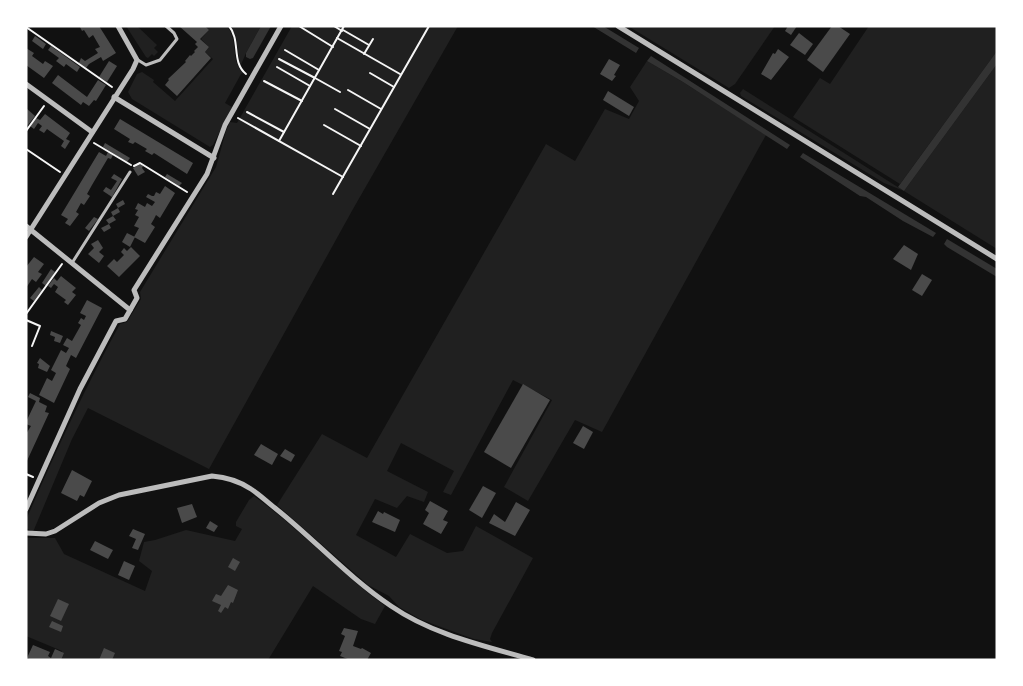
<svg xmlns="http://www.w3.org/2000/svg" width="1023" height="686" font-family="Quicksand,sans-serif">
<style>
.green{fill:#202020}
.water{fill:#333}
.building{fill:#4a4a4a}
.lines{fill:none;stroke-linecap:round;stroke-linejoin:round}
.path{stroke:#f5f5f5;stroke-width:2}
.service{stroke:#bcbcbc;stroke-width:3}
.minor{stroke:#bcbcbc;stroke-width:5}
</style>
<rect width="100%" height="100%" fill="#111"/>
<g class="green">
<path d="M126 26H137L157 45 154 48 158 52 154 56 152 54 148 58 146 57Z"/>
<path d="M205 26H227C239 42 230 60 243 73L241 74 225 103 232 107 213 145 210 147 132 99 128 92 137 74 142 72 154 80 153 82 175 101 213 59 205 52 209 47 201 39 209 30Z"/>
<path d="M231 26H261L246 53 240 67 236 37Z"/>
<path d="M292 26H458L353 209 209 469 88 408 72 439 33 532 26 528V520C55 453 85 388 120 324L127 322 141 299 140 292 216 167 226 131 230 122 237 123Z"/>
<path d="M628 26H775L735 84 729 88Z"/>
<path d="M869 26H997V51L900 184 793 117 820 78 830 84Z"/>
<path d="M647 61 683 82 766 135 602 432 575 420 528 501 504 487 552 400 513 380 451 495 443 492 454 471 401 443 387 471 428 492 424 502 407 496 397 508 375 499 356 535 396 557 410 534 447 553 463 551 476 526 533 558 492 633 490 639 492 642 474 639 438 626 420 619 399 607 389 596 368 585 277 505 322 434 367 458 546 144 575 161 605 109 629 119 639 101 630 87Z"/>
<path d="M997 64V249L904 191 884 183 741 96 740 93 743 89 904 191Z"/>
<path d="M254 496C301 530 339 572 385 606L375 624 361 619 313 586 268 660H58L62 651 26 636V538H55L64 554 145 591 152 571 139 561 144 542 155 540 186 530 235 541 242 529 236 526V522L249 500Z"/>
</g>
<g class="water">
<path d="M261 26H271L253 58 250 59 246 57V53Z"/>
<path d="M592 26H603L639 48 636 53Z"/>
<path d="M997 51V64L904 191 898 187Z"/>
<path d="M651 56 790 145 787 149 683 82 647 61Z"/>
<path d="M803 153 936 233 933 237 903 221 866 197 860 196 800 157Z"/>
<path d="M947 239 997 269V277L947 247 944 244Z"/>
</g>
<g class="building">
<path d="M81 26H99L116 53 103 61 101 57 89 64 86 68 79 63 81 58 85 61 98 53 95 49 100 47 93 35 89 38 84 30 82 31 80 27Z"/>
<path d="M179 26H205L209 30 200 39 209 47 205 52 211 58 177 96 165 85 169 80 168 79 186 62 185 61 190 55 191 56 195 52 194 51 198 47 195 44 197 42Z"/>
<path d="M788 26H797L791 35 785 31Z"/>
<path d="M832 26H838L850 34 823 72 807 60Z"/>
<path d="M799 33 813 44 805 55 790 45Z"/>
<path d="M35 36 46 44 43 49 32 41Z"/>
<path d="M51 46 80 67 77 72 66 64 64 67 56 61 59 58 48 50Z"/>
<path d="M26 48 34 53 32 56 43 64 45 61 53 66 44 78 26 65Z"/>
<path d="M778 49 789 57 771 80 761 74 773 53 775 54Z"/>
<path d="M609 59 620 65 614 75 616 76 612 81 600 74Z"/>
<path d="M109 61 117 66 107 82 99 77Z"/>
<path d="M58 75 87 97 98 80 106 85 96 101 94 100 89 106 83 102 81 105 52 83Z"/>
<path d="M608 91 634 107 629 116 603 100Z"/>
<path d="M26 108 35 116 28 125 26 124Z"/>
<path d="M45 114 70 133 66 139 70 141 65 149 61 146 64 141 47 129 44 133 39 130 42 126 38 123 34 129 30 126 36 118 40 120Z"/>
<path d="M120 119 193 163 187 174 154 153 152 155 145 151 147 149 135 142 133 144 128 142 130 139 114 129Z"/>
<path d="M105 143 130 158 127 162 103 147Z"/>
<path d="M99 152 106 156 108 152 113 155 111 159 108 158 92 185 87 194 90 196 84 205 81 203 76 212 79 214 70 226 65 223 68 219 61 215Z"/>
<path d="M140 164 143 166 142 168 145 172 138 176 133 168Z"/>
<path d="M114 174 122 179 112 197 103 191 106 187 111 190 117 181 111 178Z"/>
<path d="M167 174 182 183 179 186 165 177Z"/>
<path d="M165 186 175 193 160 218 156 215 154 219 151 224 155 227 145 243 134 237 139 228 134 226 139 217 135 215 138 210 135 209 138 203 145 207 147 203 152 206 155 202 146 197 148 194 152 196H154L156 192 160 194Z"/>
<path d="M123 200 125 204 118 208 120 212 113 216 116 220 109 224 111 228 104 232 101 228 109 224 106 220 113 216 111 212 118 208 116 204Z"/>
<path d="M94 217 98 219 89 231 85 228Z"/>
<path d="M127 233 135 237 130 247 122 242Z"/>
<path d="M98 240 103 248 99 252 104 256 99 263 88 254 94 248 91 244Z"/>
<path d="M904 245 918 254 911 270 893 259Z"/>
<path d="M131 247 140 256 119 277 107 266 114 259 117 262 124 255 121 252 124 248 127 251Z"/>
<path d="M34 257 44 264 38 272 42 274 36 282 32 279 26 288V267Z"/>
<path d="M51 269 55 272 46 286 42 283Z"/>
<path d="M922 274 932 280 922 296 912 290Z"/>
<path d="M61 276 76 288 72 292 76 295 68 305 64 302 66 300 55 292 58 287 54 284 51 288 48 286 54 278 57 281Z"/>
<path d="M39 287 42 290 34 301 30 298Z"/>
<path d="M87 300 102 308 76 358 71 355 66 366 70 369 54 403 39 395 47 378 52 381 56 373 51 370 61 350 66 353 69 348 63 345 67 338 72 341 81 325 78 323 81 318 84 320 86 316 80 313Z"/>
<path d="M51 331 63 336 60 343 54 341 55 337 50 335Z"/>
<path d="M40 358 50 366 47 372 38 368 39 364 37 363Z"/>
<path d="M523 384 550 400 511 468 484 452Z"/>
<path d="M30 393 40 398 39 402 47 406 45 412 49 413 26 463V434L31 426 26 424V422L36 401 28 397Z"/>
<path d="M583 426 593 432 584 449 573 443Z"/>
<path d="M261 444 278 454 272 465 254 455Z"/>
<path d="M285 449 295 455 291 462 280 456Z"/>
<path d="M72 470 92 481 84 497 80 495 77 501 61 493Z"/>
<path d="M483 486 496 493 482 518 469 510Z"/>
<path d="M430 501 448 511 443 520 448 522 441 534 423 524 429 513 425 510Z"/>
<path d="M516 502 530 510 515 536 489 523 494 514 505 522Z"/>
<path d="M192 504 197 517 182 523 177 508Z"/>
<path d="M378 511 383 514 384 512 400 520 395 532 372 522Z"/>
<path d="M210 521 218 526 214 532 206 528Z"/>
<path d="M133 529 145 534 138 550 132 548 136 539 129 536Z"/>
<path d="M95 541 113 550 108 559 90 550Z"/>
<path d="M233 558 240 562 235 571 228 567Z"/>
<path d="M124 561 135 566 129 580 118 575Z"/>
<path d="M228 585 238 590 233 603 231 602 228 609 225 607 221 613 218 611 221 605 212 601 216 594 221 596Z"/>
<path d="M58 599 69 604 61 621 50 616Z"/>
<path d="M52 621 63 626 61 632 49 627Z"/>
<path d="M344 628 358 631 353 646 361 649 362 648 371 653 367 660H350L340 656 342 652 339 651 345 636 341 634Z"/>
<path d="M33 645 50 652 48 656 51 658 55 649 64 653 61 660H31L27 658Z"/>
<path d="M104 648 115 653 112 660H99Z"/>
</g>
<g class="lines">
<g class="path">
<path d="M229 26C241 40 231 62 246 74"/>
<path d="M299 26 333 47"/>
<path d="M334 26 342 31"/>
<path d="M26 27 112 87"/>
<path d="M343 30 369 45"/>
<path d="M337 38 400 74"/>
<path d="M285 50 319 70"/>
<path d="M364 54 373 39"/>
<path d="M279 59 315 78"/>
<path d="M277 67 310 86"/>
<path d="M370 73 394 87"/>
<path d="M315 78 340 92"/>
<path d="M264 81 302 101"/>
<path d="M348 90 381 109"/>
<path d="M335 109 370 129"/>
<path d="M247 112 284 132"/>
<path d="M238 118 343 177"/>
<path d="M324 125 361 146"/>
<path d="M26 131 44 106"/>
<path d="M279 141 344 26"/>
<path d="M94 143 131 165"/>
<path d="M26 149 60 172"/>
<path d="M134 166 140 163 187 192"/>
<path d="M333 194 429 26"/>
<path d="M26 314 62 264"/>
<path d="M26 320 40 326 32 346"/>
<path d="M26 474 33 477"/>
</g>
<g class="service">
<path d="M138 60 146 65 160 60 177 39 174 33 166 26"/>
<path d="M72 263 130 172"/>
</g>
<g class="minor">
<path d="M618 26 997 259"/>
<path d="M26 84 92 132"/>
<path d="M114 97 214 158"/>
<path d="M26 226 130 310"/>
<path d="M26 237 133 69 137 60 118 26"/>
<path d="M26 509 80 389 116 321 125 319 137 298 134 290 207 174 225 125 281 26"/>
<path d="M26 533 46 534 55 531 99 503 119 495 212 476C225 477 239 481 251 489 259 494 267 502 275 508 314 539 349 578 391 606 433 635 485 646 533 660"/>
</g>
</g>
<rect width="1023" height="686" fill="none" stroke="#ffffff" stroke-width="55"/>
</svg>
